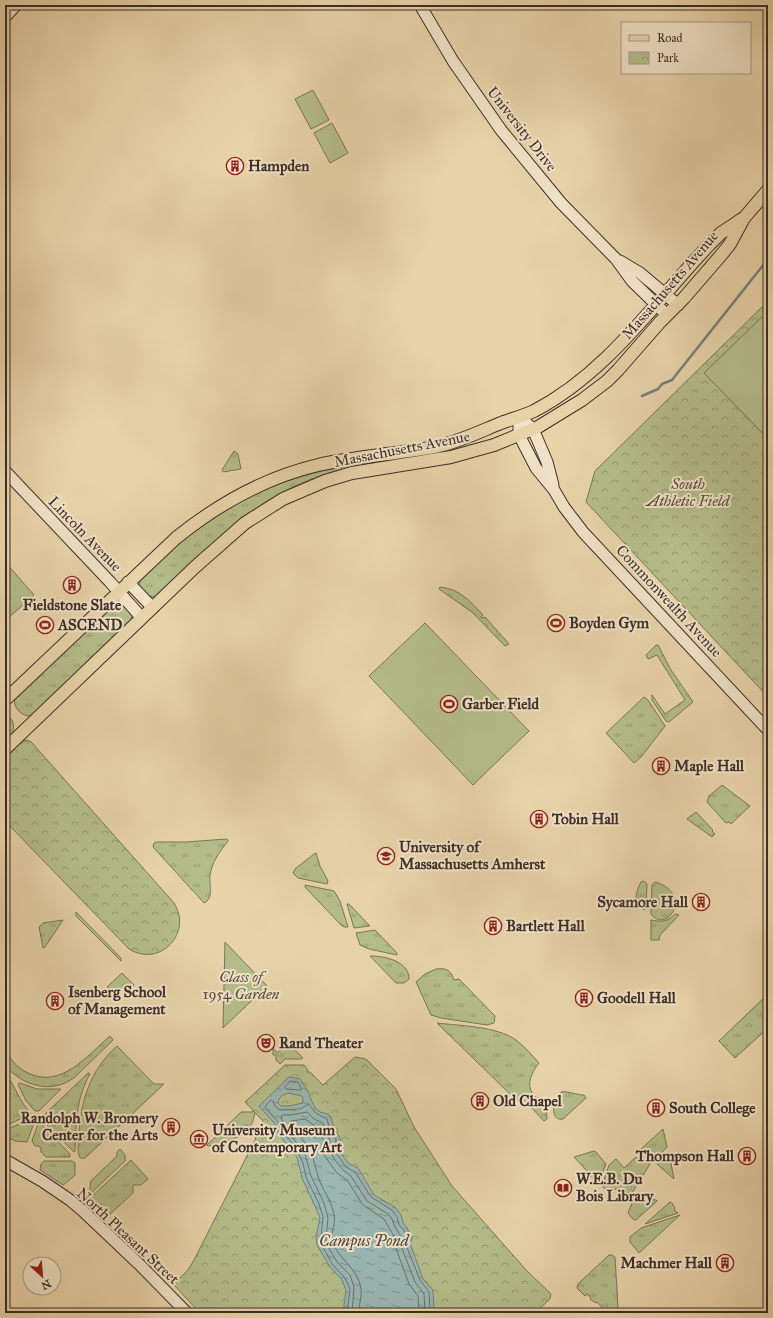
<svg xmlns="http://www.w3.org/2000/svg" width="773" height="1318" font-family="'IM FELL Great Primer',serif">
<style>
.grass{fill:url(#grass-tufts);stroke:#797659}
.park{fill:url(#park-crowns);stroke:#797659}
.garden{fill:#b4bd8a;stroke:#797659}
.water{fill:url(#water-ripples);stroke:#75807a;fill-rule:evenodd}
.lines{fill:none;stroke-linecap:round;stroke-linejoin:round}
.shore{stroke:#6c726c;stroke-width:1}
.stream{stroke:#75807a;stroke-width:2.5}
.secondary-casing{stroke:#3e2e28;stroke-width:13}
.primary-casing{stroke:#3e2e28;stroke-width:14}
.secondary{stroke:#f0e2c7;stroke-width:11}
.primary{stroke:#e8d3a9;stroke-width:12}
.labels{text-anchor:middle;stroke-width:4;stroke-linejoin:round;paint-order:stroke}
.street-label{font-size:15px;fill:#3e2e28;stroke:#f0e2c7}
.poi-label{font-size:15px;font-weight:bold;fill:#3e2e28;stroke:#f0e2c7;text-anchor:start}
.park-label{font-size:15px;font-style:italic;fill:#564b3c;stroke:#f0e2c7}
.water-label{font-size:16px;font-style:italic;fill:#504943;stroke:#f0e2c7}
</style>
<defs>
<pattern id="grass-tufts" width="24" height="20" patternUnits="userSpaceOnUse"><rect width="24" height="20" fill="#b4bd8a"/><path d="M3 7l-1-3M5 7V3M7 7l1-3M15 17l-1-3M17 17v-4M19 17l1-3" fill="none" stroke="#949a71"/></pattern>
<pattern id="park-crowns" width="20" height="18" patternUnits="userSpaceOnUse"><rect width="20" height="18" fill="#b4bd8a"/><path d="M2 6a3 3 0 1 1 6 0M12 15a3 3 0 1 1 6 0" fill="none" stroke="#949a71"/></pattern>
<pattern id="water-ripples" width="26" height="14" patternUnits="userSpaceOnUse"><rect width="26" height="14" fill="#99b6b1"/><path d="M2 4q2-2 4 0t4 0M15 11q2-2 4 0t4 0" fill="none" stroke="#7e9490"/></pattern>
</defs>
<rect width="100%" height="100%" fill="#e8d3a9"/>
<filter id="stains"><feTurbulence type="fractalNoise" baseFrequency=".005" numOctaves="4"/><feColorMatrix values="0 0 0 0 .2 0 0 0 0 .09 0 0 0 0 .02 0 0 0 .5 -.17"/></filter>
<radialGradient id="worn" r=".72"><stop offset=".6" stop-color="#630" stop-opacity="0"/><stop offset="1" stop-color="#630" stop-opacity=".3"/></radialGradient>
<g class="grass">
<path d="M234 451 238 454 241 469 223 472 222 470Z"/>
<path d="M340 467 342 469 340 470C283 485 245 513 203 553 193 563 182 573 172 583 167 587 162 593 156 597L149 596 139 585 142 577C162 559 181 539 204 523 246 493 290 477 340 467Z"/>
<path d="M440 587C460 589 470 601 483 615L481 617 482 618 485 617 509 644 505 646 472 612 439 589Z"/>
<path d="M119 603 122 604 132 616 128 625 35 713 29 716C21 716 12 706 15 698L113 605Z"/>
<path d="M656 645H658L671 670 693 702 669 722 666 721 652 700V695L665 714 685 700 657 655 648 659 646 655Z"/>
<path d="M644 697 648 700 665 726 642 756 634 763 606 733Z"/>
<path d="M5 716 12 720C16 730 12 734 5 741Z"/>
<path d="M722 785 750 806 731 824 729 822 727 823 725 822 707 802 709 796Z"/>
<path d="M696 812 713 830 712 831 715 834 712 837 687 819Z"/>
<path d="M226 839 228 840V841C220 851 212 862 210 875 209 884 214 899 204 903L153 847 154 843 156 842H186Z"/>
<path d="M316 853 320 866 328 881 327 884 298 878 293 873 295 869 314 854Z"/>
<path d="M644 881 647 884 646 907 644 910C633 902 635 894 641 882Z"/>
<path d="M655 882C694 893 667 935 651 914L652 885Z"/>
<path d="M305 885 334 891 340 901 348 927H344L341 925 305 887Z"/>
<path d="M347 904H349L370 926 354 928Z"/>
<path d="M76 912 121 958V961L76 916Z"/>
<path d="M675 914 679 915 660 935 659 940H651V920C661 922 668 922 675 914Z"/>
<path d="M63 920 45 947 43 948 39 927 43 923Z"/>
<path d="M375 930 397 953V955L369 949 360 945 356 933Z"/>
<path d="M370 956C385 956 409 961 409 979L404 983H396Z"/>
<path d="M436 969C447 968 451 970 454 980L459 979 495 1016 494 1023 487 1025 441 1018 431 1015 416 982 425 974Z"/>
<path d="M122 973 134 985C126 993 116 992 107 987Z"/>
<path d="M768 994V1028L735 1058 719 1041Z"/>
<path d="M437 1023C461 1026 496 1026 516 1040 525 1047 532 1055 539 1063 527 1078 524 1095 546 1102L547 1119 544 1121 528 1104 526 1106 513 1097Z"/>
<path d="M110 1036 113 1040 75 1077C52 1095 22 1086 5 1065V1049C10 1059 17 1068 28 1073 61 1089 87 1056 110 1036Z"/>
<path d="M288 1043 303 1058 301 1059H285L280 1064 276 1060V1055H273V1048L277 1053Z"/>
<path d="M117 1046 154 1084H164L85 1158H80C77 1152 78 1144 79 1137 80 1102 90 1070 117 1046Z"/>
<path d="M88 1073H89L90 1074C76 1098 76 1124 75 1151L74 1152 43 1121 42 1118 45 1114Z"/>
<path d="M8 1078H9L22 1102 31 1114 5 1126V1081Z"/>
<path d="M20 1083 37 1089H61L39 1111H35L26 1101 18 1084Z"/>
<path d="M561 1092C569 1091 576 1095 584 1095L586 1098 563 1119C549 1122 553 1098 561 1092Z"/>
<path d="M254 1111 255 1113C254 1117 253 1122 251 1125 243 1138 223 1144 208 1146L207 1145 241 1112H252Z"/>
<path d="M30 1120H33L34 1123 27 1142 15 1141 12 1139 5 1142V1130Z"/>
<path d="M40 1123 70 1154V1157H46L41 1152V1149L39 1146H35L32 1141 38 1124Z"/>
<path d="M663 1129 667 1147 655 1160 649 1155 647 1156 640 1150Z"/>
<path d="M120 1149 125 1155V1161L89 1195 91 1181 117 1156V1152Z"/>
<path d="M594 1151 596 1152 606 1164 598 1183 574 1157Z"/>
<path d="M667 1153H669L674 1179 657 1164Z"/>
<path d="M636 1157 641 1162 644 1159 650 1164 632 1193 620 1192V1190L614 1189 613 1191 605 1189 602 1186 609 1165 616 1159 624 1168Z"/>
<path d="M131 1160 148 1179 141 1185H133V1193L107 1217 89 1199Z"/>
<path d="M44 1161H72L75 1163V1175L66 1183 63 1185 40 1170 41 1164Z"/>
<path d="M634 1198 656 1200 657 1201 636 1220H634L628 1213Z"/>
<path d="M670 1202 673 1204V1205L675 1208 674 1210 678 1213 645 1224Z"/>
<path d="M680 1215 639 1253 630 1242V1237L641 1228Z"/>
<path d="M609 1255H612L615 1257 618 1307 612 1313H607L597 1302 596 1303 590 1299 591 1298 587 1294 585 1296 577 1288 578 1284Z"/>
</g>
<g class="park">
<path d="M768 301V697L586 502 595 471Z"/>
<path d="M24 740 30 741 33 744 174 903C193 933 160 968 129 949L5 821V756Z"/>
<path d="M355 1057 366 1059 396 1089 414 1127 452 1186 527 1271 551 1294 550 1299 535 1313H200L175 1286 176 1282 188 1270 194 1260 255 1140 259 1126 263 1121 245 1102 285 1065H304L308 1070 307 1072H310L323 1085Z"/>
</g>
<g class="garden">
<path d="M313 90 329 120 311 129 295 99Z"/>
<path d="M332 123 348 153 330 163 314 133Z"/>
<path d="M768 311V439L704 373Z"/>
<path d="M5 562 34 595 5 621Z"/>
<path d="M425 623 529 731 473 785 369 676Z"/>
<path d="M225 942 267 986 223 1028Z"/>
</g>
<path class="water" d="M289 1077 300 1079 310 1094V1097L315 1108 320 1112 328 1114 331 1117 334 1128 341 1140 339 1144 338 1149 349 1164 358 1168 374 1195 395 1207 401 1215 403 1223 407 1228 412 1239 410 1243 423 1279 433 1290 434 1313H343L346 1290 342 1280 330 1267 317 1245 316 1237 320 1218 315 1206 302 1178 297 1157 277 1132 275 1124 259 1106ZM289 1093 302 1096 303 1099V1103L289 1106H281L278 1103C279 1096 283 1095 289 1093Z"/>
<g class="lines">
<g class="shore">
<path d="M291 1081 298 1082 301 1088V1090L286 1089 285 1087Z"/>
<path d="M347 1313 350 1289 345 1278 333 1265 321 1244V1237L323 1217 319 1204 306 1177 303 1163 296 1148 281 1130 278 1122 265 1107 266 1105 271 1100 273 1101 275 1106 280 1110 300 1109 309 1104C316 1115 316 1113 327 1119L330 1130 336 1139 335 1151 346 1167 355 1172 371 1197 392 1210 397 1217 399 1225 404 1230 407 1238 406 1245 420 1280 429 1292 430 1313"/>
<path d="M352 1313 354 1287 350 1275 337 1262 326 1243V1238L328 1218 324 1203 311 1176 305 1154 285 1128 281 1117 282 1115H291L307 1112 314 1119 323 1123 325 1132 330 1140V1151L335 1160 343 1170 351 1176 367 1201 388 1214 392 1219 395 1227 402 1238 401 1246 415 1282 424 1294 425 1313"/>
<path d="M358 1313C359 1305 362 1297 361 1289 359 1268 334 1256 332 1239 331 1232 336 1223 334 1215 332 1203 325 1193 320 1182 317 1175 316 1168 314 1161 310 1147 300 1136 291 1126L290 1123 291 1121 305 1119 318 1128 324 1141V1155L337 1173 347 1180 363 1205 384 1219 395 1238 396 1248 409 1284 418 1296 419 1313"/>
</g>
<path class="stream" d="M642 396 658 389 662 384 672 380 768 259"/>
<defs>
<g id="secondary">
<path d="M420 5 453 61 501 130 561 203 616 259 632 281 667 315"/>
<path d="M5 17 16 5"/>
<path d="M620 261 640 273 678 305"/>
<path d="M519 417V435L536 468 554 490 564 507 583 532 768 730"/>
<path d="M519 417 533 429 547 462 553 485"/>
<path d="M5 471 110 582 142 618"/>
<path d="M128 582 153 608"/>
<path d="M5 1160 42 1181 70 1200 83 1211 140 1265 187 1313"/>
</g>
<g id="primary">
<path d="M5 700 176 538C218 504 264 478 318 465 358 456 399 454 439 446 461 441 481 431 501 423 512 419 523 416 534 411 607 373 654 303 709 245L721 233 742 219"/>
<path d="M5 749 195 567 245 523 283 499 325 481 352 473 451 457 494 445 538 427 582 400 607 381 618 370 660 322 684 298 722 254 730 244 744 218 768 190"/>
</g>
</defs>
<use href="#secondary" class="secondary-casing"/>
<use href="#primary" class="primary-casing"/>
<use href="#secondary" class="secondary"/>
<use href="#primary" class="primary"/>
</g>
<defs>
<symbol id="building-ring" viewBox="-11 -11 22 22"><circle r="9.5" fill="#f0e2c7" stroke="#8f2418" stroke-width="1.5"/><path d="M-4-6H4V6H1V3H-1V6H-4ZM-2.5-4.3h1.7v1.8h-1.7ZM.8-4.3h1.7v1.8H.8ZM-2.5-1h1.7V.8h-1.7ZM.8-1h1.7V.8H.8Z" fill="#8f2418"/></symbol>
<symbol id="stadium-ring" viewBox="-11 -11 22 22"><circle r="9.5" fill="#f0e2c7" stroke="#8f2418" stroke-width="1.5"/><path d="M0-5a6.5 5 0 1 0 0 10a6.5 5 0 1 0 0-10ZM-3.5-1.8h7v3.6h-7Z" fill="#8f2418"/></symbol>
<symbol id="university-ring" viewBox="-11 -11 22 22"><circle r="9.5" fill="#f0e2c7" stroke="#8f2418" stroke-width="1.5"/><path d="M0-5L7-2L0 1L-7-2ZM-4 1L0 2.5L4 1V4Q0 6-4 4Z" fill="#8f2418"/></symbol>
<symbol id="theatre-ring" viewBox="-11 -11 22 22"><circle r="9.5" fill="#f0e2c7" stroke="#8f2418" stroke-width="1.5"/><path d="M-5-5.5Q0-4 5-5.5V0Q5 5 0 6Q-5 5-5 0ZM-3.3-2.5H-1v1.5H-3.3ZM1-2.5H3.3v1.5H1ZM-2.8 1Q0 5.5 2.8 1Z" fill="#8f2418"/></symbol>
<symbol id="museum-ring" viewBox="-11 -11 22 22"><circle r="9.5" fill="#f0e2c7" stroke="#8f2418" stroke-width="1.5"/><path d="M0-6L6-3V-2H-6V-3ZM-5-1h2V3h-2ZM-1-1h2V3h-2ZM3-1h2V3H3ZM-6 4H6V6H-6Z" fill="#8f2418"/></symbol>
<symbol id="library-ring" viewBox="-11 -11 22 22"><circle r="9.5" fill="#f0e2c7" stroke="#8f2418" stroke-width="1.5"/><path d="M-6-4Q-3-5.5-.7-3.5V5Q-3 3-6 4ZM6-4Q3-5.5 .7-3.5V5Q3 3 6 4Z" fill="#8f2418"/></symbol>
</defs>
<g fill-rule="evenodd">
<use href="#building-ring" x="225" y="156" width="20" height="20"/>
<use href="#building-ring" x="62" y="575" width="20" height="20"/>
<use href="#stadium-ring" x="546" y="613" width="20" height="20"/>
<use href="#stadium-ring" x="35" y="615" width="20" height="20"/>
<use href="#stadium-ring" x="439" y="694" width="20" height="20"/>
<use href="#building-ring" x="651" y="756" width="20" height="20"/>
<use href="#building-ring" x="529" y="809" width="20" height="20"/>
<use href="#university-ring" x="376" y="846" width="20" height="20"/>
<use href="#building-ring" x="691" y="892" width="20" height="20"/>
<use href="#building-ring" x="483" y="916" width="20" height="20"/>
<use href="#building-ring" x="574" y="988" width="20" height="20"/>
<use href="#building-ring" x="45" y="991" width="20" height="20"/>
<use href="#theatre-ring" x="256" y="1033" width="20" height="20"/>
<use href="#building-ring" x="470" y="1091" width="20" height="20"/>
<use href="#building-ring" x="646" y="1098" width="20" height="20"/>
<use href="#building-ring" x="161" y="1117" width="20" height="20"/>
<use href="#museum-ring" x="189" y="1129" width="20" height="20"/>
<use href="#building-ring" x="737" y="1146" width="20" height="20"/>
<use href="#library-ring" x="553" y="1178" width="20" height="20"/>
<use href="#building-ring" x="715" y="1253" width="20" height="20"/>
</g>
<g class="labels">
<g class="street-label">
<text transform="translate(522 129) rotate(52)" y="5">University Drive</text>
<text transform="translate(670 285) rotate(-49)" y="5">Massachusetts Avenue</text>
<text transform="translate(402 449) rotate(-11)" y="5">Massachusetts Avenue</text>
<text transform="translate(85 534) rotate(46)" y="5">Lincoln Avenue</text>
<text transform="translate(669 601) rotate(47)" y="5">Commonwealth Avenue</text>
<text transform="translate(128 1236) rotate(43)" y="5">North Pleasant Street</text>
</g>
<g class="poi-label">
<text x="248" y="171">Hampden</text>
<text x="72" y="610" text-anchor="middle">Fieldstone Slate</text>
<text x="569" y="628">Boyden Gym</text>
<text x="58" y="630">ASCEND</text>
<text x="462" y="709">Garber Field</text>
<text x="674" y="771">Maple Hall</text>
<text x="552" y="824">Tobin Hall</text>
<text x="399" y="852">University of<tspan x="399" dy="17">Massachusetts Amherst</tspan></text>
<text x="688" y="907" text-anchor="end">Sycamore Hall</text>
<text x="506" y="931">Bartlett Hall</text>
<text x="68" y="997">Isenberg School<tspan x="68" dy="17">of Management</tspan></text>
<text x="597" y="1003">Goodell Hall</text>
<text x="279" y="1048">Rand Theater</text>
<text x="493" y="1106">Old Chapel</text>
<text x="669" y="1113">South College</text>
<text x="158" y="1123" text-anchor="end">Randolph W. Bromery<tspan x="158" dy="17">Center for the Arts</tspan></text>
<text x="212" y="1135">University Museum<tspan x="212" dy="17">of Contemporary Art</tspan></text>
<text x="734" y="1161" text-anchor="end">Thompson Hall</text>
<text x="576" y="1184">W.E.B. Du<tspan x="576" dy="17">Bois Library</tspan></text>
<text x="712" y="1268" text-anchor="end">Machmer Hall</text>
</g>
<g class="park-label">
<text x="688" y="489">South<tspan x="688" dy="17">Athletic Field</tspan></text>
<text x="241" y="982">Class of<tspan x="241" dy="17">1954 Garden</tspan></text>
</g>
<g class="water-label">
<text x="364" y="1246">Campus Pond</text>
</g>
</g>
<rect width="773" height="1318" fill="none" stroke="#e8d3a9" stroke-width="20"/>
<rect x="6" y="6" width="761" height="1306" fill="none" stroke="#3e2e28" stroke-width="2"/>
<rect x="10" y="10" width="753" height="1298" fill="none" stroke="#3e2e28"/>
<rect x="621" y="22" width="130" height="52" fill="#f0e2c7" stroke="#a99a87"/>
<rect x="629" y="35" width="20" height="6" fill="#e8d3a9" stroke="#a99a87"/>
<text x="657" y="42" font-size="12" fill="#3e2e28">Road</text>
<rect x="629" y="52" width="20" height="12" fill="url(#park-crowns)" stroke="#a99a87"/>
<text x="657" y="62" font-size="12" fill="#3e2e28">Park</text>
<g transform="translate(42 1276) rotate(154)"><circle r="19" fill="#f0e2c7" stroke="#a99a87"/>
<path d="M0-3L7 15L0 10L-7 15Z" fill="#8f2418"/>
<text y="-6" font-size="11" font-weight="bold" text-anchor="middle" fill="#3e2e28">N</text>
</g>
<rect width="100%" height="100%" filter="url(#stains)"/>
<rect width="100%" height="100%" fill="url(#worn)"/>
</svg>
